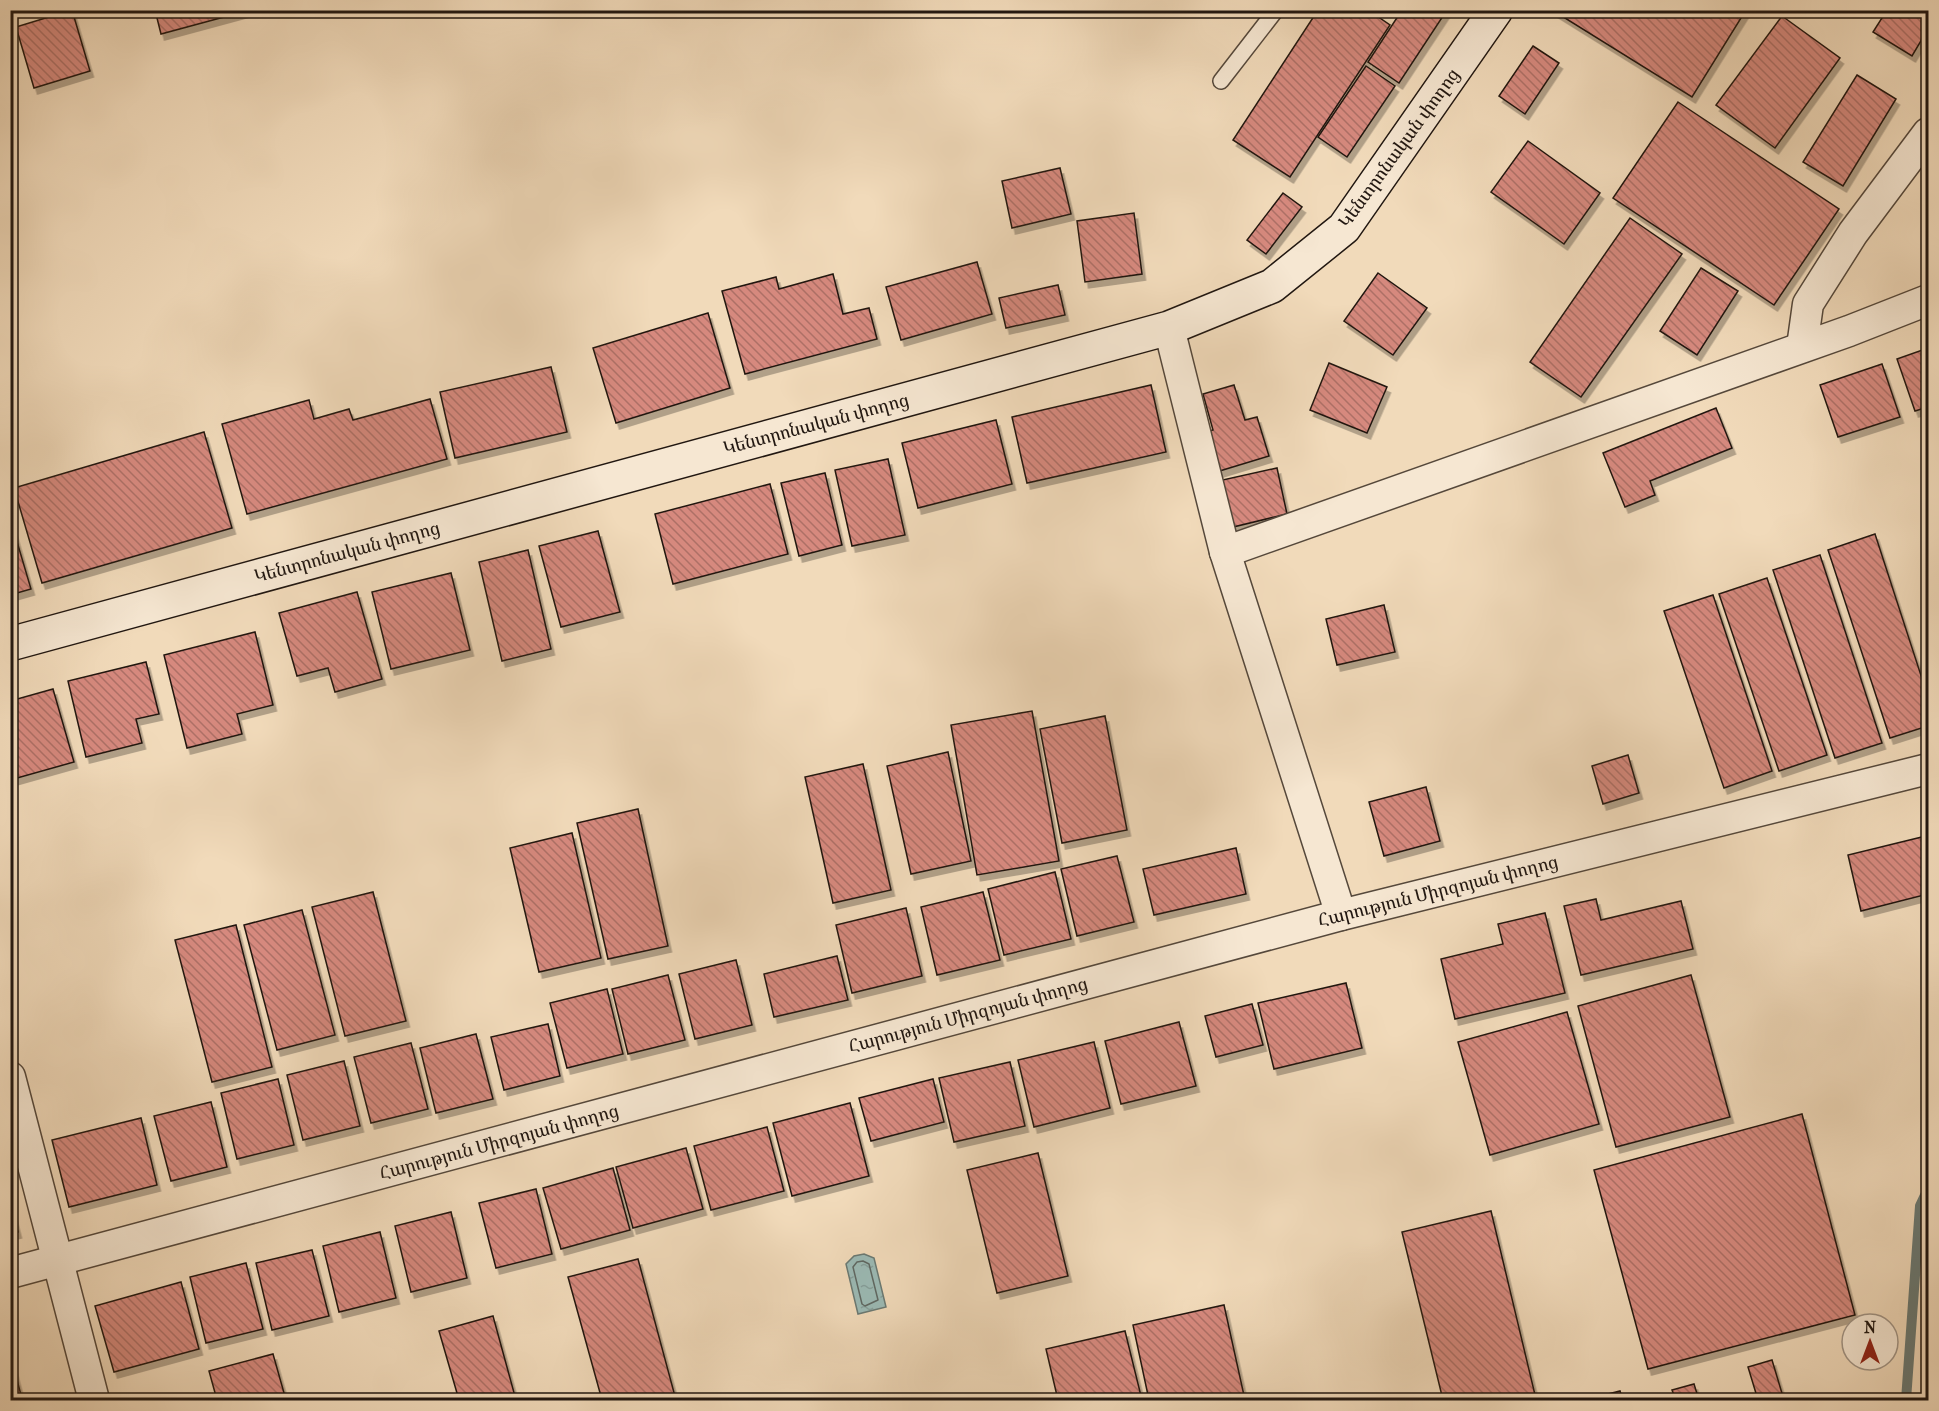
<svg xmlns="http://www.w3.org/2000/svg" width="1939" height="1411" font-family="'IM FELL French Canon','Noto Serif Armenian',serif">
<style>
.water{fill:url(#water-ripples);stroke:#6a7973;stroke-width:1.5}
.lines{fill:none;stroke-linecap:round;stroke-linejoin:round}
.shore{stroke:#5e6863;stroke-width:1.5}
.stream{stroke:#6a7973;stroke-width:10}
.building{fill:url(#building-back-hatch);stroke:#211711;stroke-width:1.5;filter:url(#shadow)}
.service-casing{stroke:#55483b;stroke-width:18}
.minor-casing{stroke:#55483b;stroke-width:33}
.secondary-casing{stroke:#211711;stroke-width:36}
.service{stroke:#f6e7d2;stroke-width:15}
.minor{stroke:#f6e7d2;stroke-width:30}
.secondary{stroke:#f6e7d2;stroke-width:33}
.labels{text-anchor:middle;stroke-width:6;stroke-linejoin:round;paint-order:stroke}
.street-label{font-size:18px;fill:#211711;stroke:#f6e7d2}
</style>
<defs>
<pattern id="water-ripples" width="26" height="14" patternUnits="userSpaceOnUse" patternTransform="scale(1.5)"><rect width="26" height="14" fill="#9bbab5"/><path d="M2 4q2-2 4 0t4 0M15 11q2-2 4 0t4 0" fill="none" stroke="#859f9b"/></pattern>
<pattern id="building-back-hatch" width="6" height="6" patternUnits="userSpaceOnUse" patternTransform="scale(1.5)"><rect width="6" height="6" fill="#d6897e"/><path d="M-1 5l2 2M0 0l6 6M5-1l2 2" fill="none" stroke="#ad6f66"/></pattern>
<filter id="shadow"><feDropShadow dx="3.5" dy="6" stdDeviation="0" flood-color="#0004"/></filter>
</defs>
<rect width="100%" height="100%" fill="#f1daba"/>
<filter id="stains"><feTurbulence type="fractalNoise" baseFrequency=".00333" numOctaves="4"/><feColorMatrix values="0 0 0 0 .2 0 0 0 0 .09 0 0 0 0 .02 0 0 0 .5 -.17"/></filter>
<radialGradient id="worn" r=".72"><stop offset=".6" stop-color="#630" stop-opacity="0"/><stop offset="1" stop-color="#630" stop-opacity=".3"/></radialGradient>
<path class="water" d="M864 1254 874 1258 886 1307 858 1314 846 1264 854 1256Z"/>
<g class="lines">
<path class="shore" d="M863 1261 869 1264 878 1300 865 1306 862 1304 853 1267 857 1262Z"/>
<path class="stream" d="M1906 1400 1920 1206 1928 1189"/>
</g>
<g class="building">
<path d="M72 10 90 71 34 88 16 27Z"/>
<path d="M155 10H250L161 34Z"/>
<path d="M1318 10H1368L1390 25 1290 177 1233 140Z"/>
<path d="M1402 10H1447L1399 83 1368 62Z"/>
<path d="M1552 10H1746L1692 97Z"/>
<path d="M1887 10H1928V29L1912 56 1873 32Z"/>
<path d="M1782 16 1840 58 1775 148 1716 105Z"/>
<path d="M1533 46 1559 63 1525 114 1499 96Z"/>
<path d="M1366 66 1395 86 1347 157 1318 137Z"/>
<path d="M1857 75 1896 99 1843 186 1803 162Z"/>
<path d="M1678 102 1839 209 1774 305 1613 198Z"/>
<path d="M1528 141 1600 193 1564 244 1491 192Z"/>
<path d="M1060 168 1071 214 1012 228 1002 181Z"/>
<path d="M1283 193 1302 207 1266 254 1247 240Z"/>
<path d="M1134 213 1142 274 1085 282 1077 221Z"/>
<path d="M1630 218 1682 254 1581 397 1530 362Z"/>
<path d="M977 262 992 314 901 340 886 287Z"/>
<path d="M1701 268 1738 291 1697 355 1660 331Z"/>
<path d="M1378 273 1427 308 1393 355 1344 321Z"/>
<path d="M833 274 843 314 869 308 877 339 745 374 722 291 776 277 779 289Z"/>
<path d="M1058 285 1065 315 1006 328 999 298Z"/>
<path d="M708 313 730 388 616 423 593 348Z"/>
<path d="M1928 348V407L1915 411 1897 359Z"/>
<path d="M1329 363 1387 387 1367 433 1310 410Z"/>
<path d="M1882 364 1900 417 1838 437 1820 385Z"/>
<path d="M551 367 567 432 455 458 440 392Z"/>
<path d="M1151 385 1166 452 1027 483 1012 417Z"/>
<path d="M1234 385 1245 420 1257 417 1269 456 1213 473 1202 433 1213 430 1203 394Z"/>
<path d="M430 399 447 459 247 514 222 424 309 400 314 419 349 409 353 420Z"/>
<path d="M1716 408 1732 448 1650 481 1655 495 1625 507 1603 453Z"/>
<path d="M996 420 1012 484 918 508 902 443Z"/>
<path d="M204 432 232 528 42 583 14 488Z"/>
<path d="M888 459 905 535 852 546 835 470Z"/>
<path d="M1277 468 1287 514 1229 528 1218 481Z"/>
<path d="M825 473 842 545 799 556 781 483Z"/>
<path d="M770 484 788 554 673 584 655 514Z"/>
<path d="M10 518 31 589 10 595Z"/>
<path d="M598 531 620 612 561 627 539 546Z"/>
<path d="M1875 534 1928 697V726L1890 738 1828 550Z"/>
<path d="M528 550 551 649 502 661 479 562Z"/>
<path d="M1820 555 1882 743 1835 758 1773 570Z"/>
<path d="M451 573 470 650 391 669 372 592Z"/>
<path d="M1767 578 1827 755 1779 771 1719 594Z"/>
<path d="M357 592 382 679 335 692 328 668 297 676 279 613Z"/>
<path d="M1713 595 1772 771 1724 788 1664 611Z"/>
<path d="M1384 605 1395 652 1337 665 1326 619Z"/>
<path d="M255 632 273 705 237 714 242 734 187 748 164 655Z"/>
<path d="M146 662 159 714 136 719 142 743 86 757 68 681Z"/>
<path d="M53 689 74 762 10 780V701Z"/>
<path d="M1032 711 1059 861 977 875 951 725Z"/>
<path d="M1105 716 1127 830 1062 843 1040 729Z"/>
<path d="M948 752 971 861 911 874 887 766Z"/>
<path d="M1628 755 1639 793 1603 804 1592 766Z"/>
<path d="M863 764 891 890 833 903 805 777Z"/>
<path d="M1426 787 1440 841 1384 856 1369 802Z"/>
<path d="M638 809 668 946 608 959 577 823Z"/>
<path d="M572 833 601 958 539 972 510 848Z"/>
<path d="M1926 836 1928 848V894L1861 911 1848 855Z"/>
<path d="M1236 848 1246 894 1154 915 1143 869Z"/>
<path d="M1117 856 1134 922 1077 936 1061 869Z"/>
<path d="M1055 872 1071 939 1004 955 988 889Z"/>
<path d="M373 892 406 1021 345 1036 312 907Z"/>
<path d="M983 892 1000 960 937 975 921 907Z"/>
<path d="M1596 899 1601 920 1681 901 1693 949 1581 975 1564 906Z"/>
<path d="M906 908 922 976 852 993 836 925Z"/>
<path d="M302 910 335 1035 277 1050 244 925Z"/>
<path d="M1545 913 1565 993 1455 1019 1441 959 1503 944 1498 924Z"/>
<path d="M236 925 272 1067 212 1082 175 940Z"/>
<path d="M837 956 848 1000 774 1017 764 974Z"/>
<path d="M736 960 752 1025 695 1039 679 974Z"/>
<path d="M668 975 685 1040 628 1054 612 989Z"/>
<path d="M1691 975 1730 1117 1616 1147 1578 1006Z"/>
<path d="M1346 983 1362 1048 1274 1069 1258 1003Z"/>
<path d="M607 989 623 1054 567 1068 550 1003Z"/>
<path d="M1252 1004 1263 1045 1216 1057 1205 1016Z"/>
<path d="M1567 1012 1599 1124 1490 1155 1458 1042Z"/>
<path d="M1179 1022 1196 1086 1121 1104 1105 1041Z"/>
<path d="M548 1024 560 1076 504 1090 491 1037Z"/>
<path d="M476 1034 493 1099 436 1113 420 1048Z"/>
<path d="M1094 1042 1110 1108 1034 1127 1018 1060Z"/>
<path d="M411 1043 428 1109 371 1123 354 1057Z"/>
<path d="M344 1061 360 1126 303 1140 287 1075Z"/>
<path d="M1010 1062 1025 1126 954 1142 939 1078Z"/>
<path d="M278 1079 294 1145 237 1159 221 1093Z"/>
<path d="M933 1079 944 1122 871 1141 859 1098Z"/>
<path d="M211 1102 227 1167 171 1181 154 1116Z"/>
<path d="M850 1103 869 1176 792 1196 773 1123Z"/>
<path d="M1802 1114 1855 1315 1648 1369 1594 1170Z"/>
<path d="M141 1118 157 1185 69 1207 52 1140Z"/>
<path d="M767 1127 784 1191 711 1210 694 1146Z"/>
<path d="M686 1148 703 1209 633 1228 616 1167Z"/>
<path d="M1038 1153 1068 1276 997 1293 967 1170Z"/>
<path d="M613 1168 630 1230 561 1249 543 1188Z"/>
<path d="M536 1189 552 1254 496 1268 479 1203Z"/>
<path d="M10 1202 18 1232 10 1234Z"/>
<path d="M1491 1211 1536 1399 1443 1400 1402 1232Z"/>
<path d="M451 1212 467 1278 411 1292 395 1226Z"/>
<path d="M380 1232 396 1298 339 1312 323 1246Z"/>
<path d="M312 1250 329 1316 272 1330 256 1263Z"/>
<path d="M638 1259 676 1400H602L568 1277Z"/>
<path d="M246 1263 263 1329 206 1343 190 1277Z"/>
<path d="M181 1282 199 1349 114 1372 95 1306Z"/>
<path d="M1224 1305 1245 1400H1149L1133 1325Z"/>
<path d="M493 1316 516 1400H459L439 1331Z"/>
<path d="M1125 1331 1142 1400H1058L1046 1349Z"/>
<path d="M10 1354 21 1395 10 1397Z"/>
<path d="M273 1354 286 1400H217L209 1371Z"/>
<path d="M1772 1360 1784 1400H1758L1748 1367Z"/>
<path d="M1694 1384 1699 1400H1676L1672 1390Z"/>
<path d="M1620 1391 1623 1400H1585Z"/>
</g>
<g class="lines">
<defs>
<path id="service" d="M1221 81 1276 10"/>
<g id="minor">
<path d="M1169 328 1225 552 1341 915"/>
<path d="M1802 347 1808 304 1853 233 1928 133"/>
<path d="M1225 552 1849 331 1928 300"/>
<path d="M10 1077 94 1400"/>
<path d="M10 1273 1341 915 1928 769"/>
</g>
<path id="secondary" d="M10 644 1169 328 1272 286 1344 228 1496 10"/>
</defs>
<use href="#service" class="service-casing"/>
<use href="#minor" class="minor-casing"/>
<use href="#secondary" class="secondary-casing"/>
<use href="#service" class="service"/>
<use href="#minor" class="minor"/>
<use href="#secondary" class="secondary"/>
</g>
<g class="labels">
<g class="street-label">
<text transform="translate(1399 148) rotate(-54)" y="6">Կենտրոնական փողոց</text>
<text transform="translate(816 424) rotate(-15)" y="6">Կենտրոնական փողոց</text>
<text transform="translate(347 552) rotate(-15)" y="6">Կենտրոնական փողոց</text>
<text transform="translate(1438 891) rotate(-14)" y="6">Հարություն Միրզոյան փողոց</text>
<text transform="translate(968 1015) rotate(-15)" y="6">Հարություն Միրզոյան փողոց</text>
<text transform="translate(499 1142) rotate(-15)" y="6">Հարություն Միրզոյան փողոց</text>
</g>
</g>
<rect width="1939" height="1411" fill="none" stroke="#f1daba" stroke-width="36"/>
<rect x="12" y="12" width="1915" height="1387" fill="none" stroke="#211711" stroke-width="3"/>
<rect x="18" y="18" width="1903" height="1375" fill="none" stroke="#211711" stroke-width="1.5"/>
<g transform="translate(1870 1342)"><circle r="28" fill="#f6e7d2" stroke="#a19485" stroke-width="1.5"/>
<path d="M0-4.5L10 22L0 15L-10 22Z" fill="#8f2418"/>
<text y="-9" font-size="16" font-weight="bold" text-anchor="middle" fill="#211711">N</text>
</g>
<rect width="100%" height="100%" filter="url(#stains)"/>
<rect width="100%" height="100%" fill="url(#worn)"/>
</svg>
